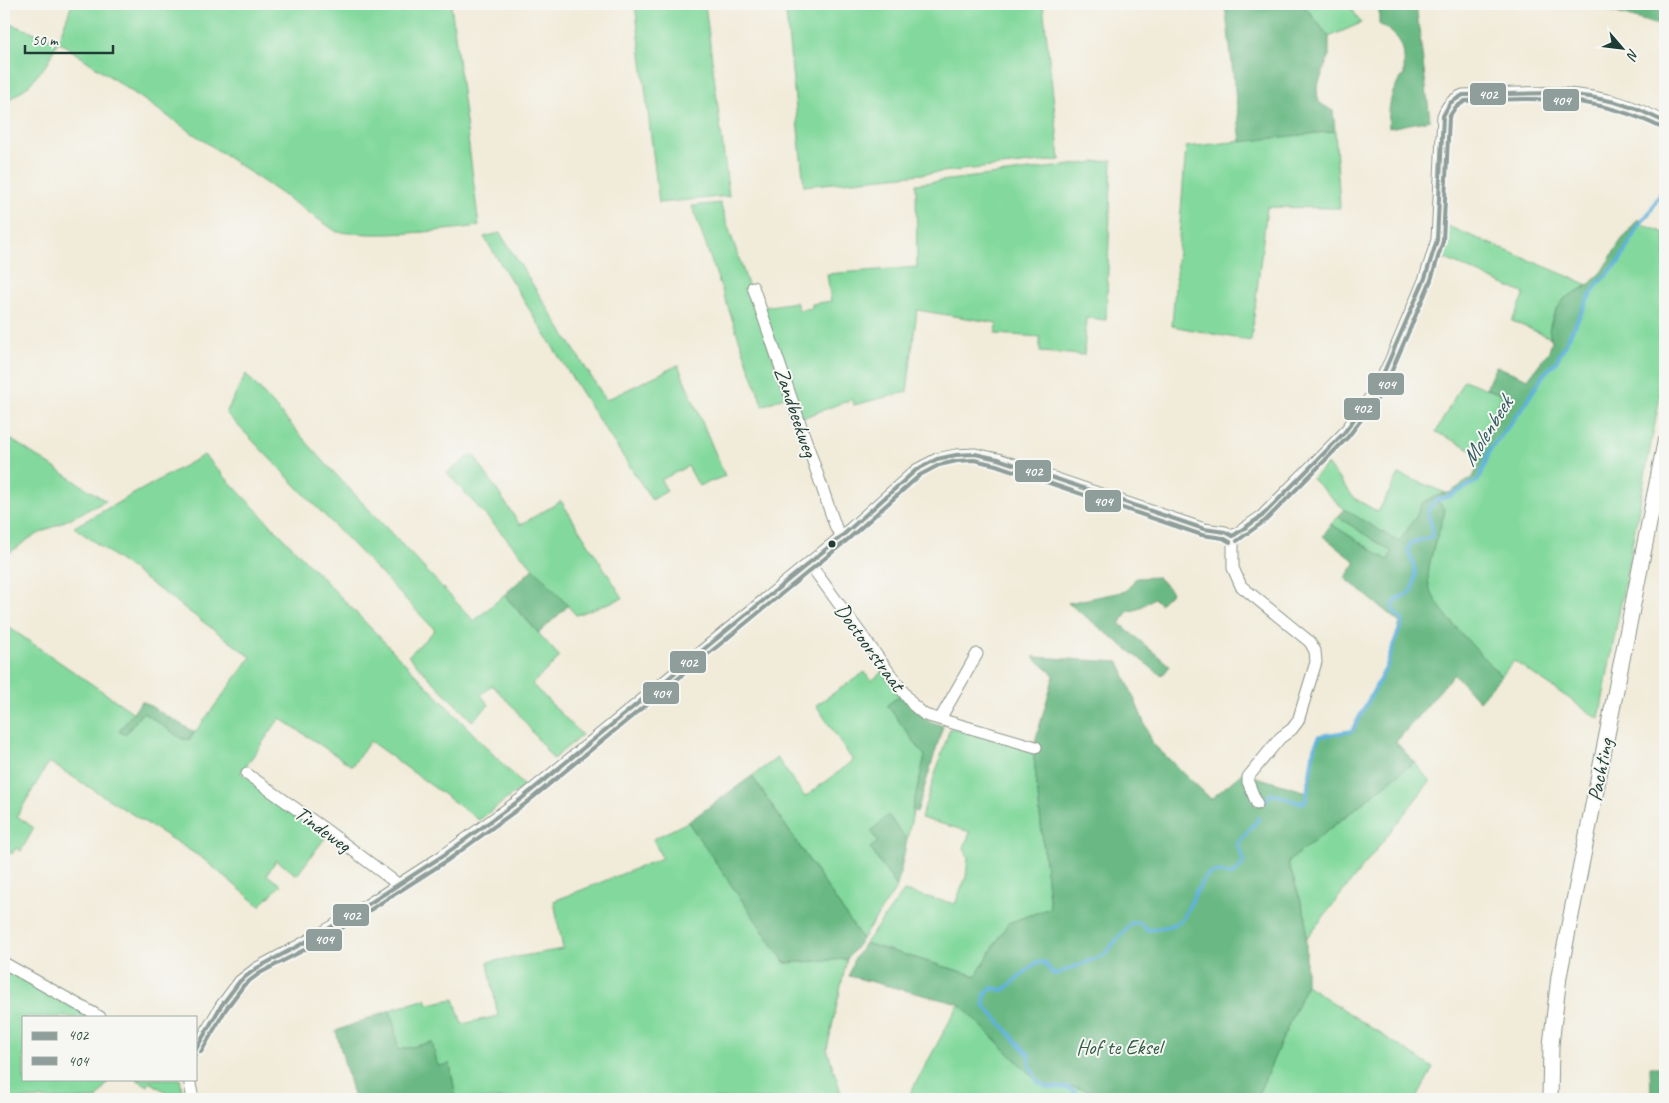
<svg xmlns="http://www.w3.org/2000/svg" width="1669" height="1103" font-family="Caveat,sans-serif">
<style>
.green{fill:#83d99d;stroke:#518b68}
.forest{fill:#6ab984;stroke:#447b5c}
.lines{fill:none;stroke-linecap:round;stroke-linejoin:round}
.stream{stroke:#60b2db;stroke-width:4}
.street-casing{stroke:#889486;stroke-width:13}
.secondary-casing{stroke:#889486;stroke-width:17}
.street{stroke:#fff;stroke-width:11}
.secondary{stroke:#fff;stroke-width:15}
.bus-1-casing{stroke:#f6f6f2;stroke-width:8}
.bus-2-casing{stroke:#f6f6f2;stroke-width:8}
.bus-1{stroke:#8f9e9a;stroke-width:4}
.bus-2{stroke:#8f9e9a;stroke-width:4}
.bus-dot{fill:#1f3d34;stroke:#f6f6f2;stroke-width:2}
.labels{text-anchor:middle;stroke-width:4;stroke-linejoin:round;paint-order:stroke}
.street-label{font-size:21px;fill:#1f3d34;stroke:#f6f6f2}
.park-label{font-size:21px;fill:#335c49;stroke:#f6f6f2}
.water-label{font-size:22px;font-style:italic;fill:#2f5a5e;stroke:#f6f6f2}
.line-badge{stroke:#f6f6f2;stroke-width:2}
.badge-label{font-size:14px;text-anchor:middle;font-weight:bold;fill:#fff}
</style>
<rect width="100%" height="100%" fill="#f6f6f2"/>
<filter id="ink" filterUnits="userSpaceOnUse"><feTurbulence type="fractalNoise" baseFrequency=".02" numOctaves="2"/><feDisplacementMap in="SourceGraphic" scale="10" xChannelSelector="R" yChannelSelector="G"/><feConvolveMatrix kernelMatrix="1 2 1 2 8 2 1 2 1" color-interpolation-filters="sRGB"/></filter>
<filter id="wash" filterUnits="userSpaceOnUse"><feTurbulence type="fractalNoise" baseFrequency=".0096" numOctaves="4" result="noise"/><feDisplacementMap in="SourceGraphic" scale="20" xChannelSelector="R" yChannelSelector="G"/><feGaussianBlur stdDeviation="1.12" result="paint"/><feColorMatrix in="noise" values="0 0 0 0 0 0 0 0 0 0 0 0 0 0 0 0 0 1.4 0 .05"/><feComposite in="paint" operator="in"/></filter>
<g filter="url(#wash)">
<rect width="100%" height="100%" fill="#f1ebd9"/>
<g class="green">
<path d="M72 4H451L479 226C431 232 385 237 337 232L58 41 47 64 28 86 4 104V22L58 41Z"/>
<path d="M635 4H705L729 196 659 203Z"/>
<path d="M785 4H1043L1060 160 804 186Z"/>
<path d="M1303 4H1348L1361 23 1329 37Z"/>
<path d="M1335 131 1340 208 1267 207 1251 341 1172 326 1186 147Z"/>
<path d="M1112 160 1106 320 1086 318 1084 355 1040 352V337L996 334 997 323 917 310 907 392 854 405 852 399 802 418 763 307 796 302 799 310 812 308V304L831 301 827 274 917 267 916 184Z"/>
<path d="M720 203 786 396 763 406 692 206Z"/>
<path d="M1641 222 1644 225 1665 233V370L1599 719 1514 661 1501 676C1483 656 1435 610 1429 586 1425 566 1438 535 1444 515L1445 510 1437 500 1450 496 1477 481 1480 477 1490 450 1523 407 1544 374 1556 362 1588 299 1599 282 1619 262Z"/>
<path d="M1445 225 1589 285C1569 294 1544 314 1551 338L1512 321 1525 294 1439 256Z"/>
<path d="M500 233 606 400 678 365 725 476 699 486 688 466 661 480 667 491 652 500 591 408 484 237Z"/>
<path d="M246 374 326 464 474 621 504 595 560 657 532 684 582 735 553 759 514 708 492 685 481 695 489 705 472 721 408 656 435 630 226 413Z"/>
<path d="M1464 380 1503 395 1504 408 1483 445 1481 454 1436 432Z"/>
<path d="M4 435 106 501 30 538 4 557Z"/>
<path d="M473 454 520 525 561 501 623 598 576 615 447 473Z"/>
<path d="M204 455 241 494 524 786 479 820 370 741 352 766 280 718 241 773 328 834 297 875 276 860 267 875 281 885 260 906 202 858 49 762 17 816 34 828 21 851 16 848 12 854 4 849V624L134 713 120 731 125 735 143 712 182 739H190L251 657 74 527Z"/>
<path d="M1327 464 1354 498 1378 512 1399 474 1446 493 1431 498 1422 504 1416 517 1399 543 1344 509 1312 479Z"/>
<path d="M1338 517 1393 552 1388 561 1331 524Z"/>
<path d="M884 671 901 695 887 705 925 756 907 840 888 815 878 842 870 848 897 887 862 939 752 776 777 758 805 797 853 761 816 705 865 672 871 681Z"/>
<path d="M950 728 1033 749 1050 908 1008 923 976 976 865 943 904 891 955 904 966 877 968 858 964 848 970 832 921 818Z"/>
<path d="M1414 762 1430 781 1306 939V918L1288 862Z"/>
<path d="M688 822 785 963 847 959 827 1049 843 1099H732L730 1098 728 1099H456L450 1064 438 1067 398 1050 394 1024 390 1010 426 999 428 1004 454 999 462 1024 498 1016 488 962 563 949 554 901 662 858 653 839Z"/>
<path d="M4 964 93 1017H24V1079H109L97 1099H4Z"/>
<path d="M1306 985 1433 1068 1416 1099H1256Z"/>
<path d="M959 1004 1038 1082C1054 1090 1074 1084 1089 1091 1093 1093 1096 1097 1099 1099H907Z"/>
<path d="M136 1079H180L184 1099H177L150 1082 148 1086Z"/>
</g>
<g class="forest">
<path d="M1225 4H1303L1306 8 1329 37V56L1317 88 1318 102 1333 111 1335 131 1241 142Z"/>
<path d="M1379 4H1416L1430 120 1389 128C1388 108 1390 90 1404 75 1405 47 1404 39 1379 24Z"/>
<path d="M1587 4H1665V27Z"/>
<path d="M1638 219 1641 222 1619 262 1599 282 1588 299 1556 362 1544 374 1523 407 1490 450 1480 477 1477 481 1450 496 1437 500 1445 510 1444 515C1438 535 1425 566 1429 586 1435 610 1483 656 1501 676L1479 701 1454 674 1396 742 1414 762 1288 862 1306 918V985L1256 1099H1099C1096 1097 1093 1093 1089 1091 1074 1084 1054 1090 1038 1082L959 1004 849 976 853 961 865 943 976 976 1008 923 1050 908 1033 749 1054 675 1033 657 1119 662 1153 744 1211 799 1248 768 1256 777 1307 792 1314 748 1320 736 1352 731 1386 668 1400 623 1345 578 1356 562 1323 536 1331 524 1388 560 1392 552 1338 517 1344 509 1399 542 1416 517 1422 503 1431 498 1451 492 1473 477 1478 467 1483 445 1504 409 1498 406 1503 395 1486 388 1496 366 1528 379 1549 351 1552 342 1549 330 1556 310 1565 298 1589 285 1602 271 1620 242Z"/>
<path d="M534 568 568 606 539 633 504 595Z"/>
<path d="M1158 577 1172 592 1160 604 1154 598 1138 609 1127 612 1120 624 1170 666 1162 676 1068 603 1126 591 1136 578Z"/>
<path d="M901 695 929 721 943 726 917 812 912 810 925 756 887 705Z"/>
<path d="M142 701 194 732 190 739H182L143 712 125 735 119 731Z"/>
<path d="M752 776 862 939 847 959 785 963 688 822Z"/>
<path d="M888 815 907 840 897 887 870 848 878 842 871 831Z"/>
<path d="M390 1010 394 1024 398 1050 432 1042 438 1066 450 1064 456 1099H354L336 1031Z"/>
<path d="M1650 1067H1665V1099H1627L1651 1098Z"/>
</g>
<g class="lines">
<g class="stream">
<path d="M1265 802 1271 794C1282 795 1291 802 1303 803L1306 800 1314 748 1320 736 1352 731 1386 668 1396 638 1401 627 1402 620C1385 606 1394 599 1411 593 1419 574 1415 567 1408 550L1411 543 1431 537 1433 532 1428 512 1431 505 1437 500 1450 496 1477 481 1480 477 1490 450 1523 407 1544 374 1556 362 1588 299 1599 282 1619 262 1639 225 1649 213 1665 186"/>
<path d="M1074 1099 1076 1093 1068 1088 1047 1087 1038 1082 1030 1066 1029 1055 984 1005 985 994 991 988 1004 990 1036 963 1044 962 1053 974 1059 973 1104 955 1131 923 1138 922 1148 930C1157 929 1174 927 1181 920 1191 909 1199 873 1216 872 1221 872 1226 874 1231 875L1240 868 1244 860 1238 845 1240 840 1258 820V818"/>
</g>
</g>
</g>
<g filter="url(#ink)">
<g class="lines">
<defs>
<g id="street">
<path d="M753 287 836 528 842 536"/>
<path d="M1233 536 1262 516 1344 433 1377 388 1391 359 1425 278 1437 240 1443 116C1447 105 1452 100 1463 95 1511 93 1560 89 1608 100 1628 104 1647 113 1665 122"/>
<path d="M1233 536V568L1241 586 1310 642 1315 651 1316 662 1298 721 1292 729 1280 738 1248 777V782L1257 804"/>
<path d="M809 563 913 705 925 715 1036 747"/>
<path d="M940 719 977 654"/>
<path d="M247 774 326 830 399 885"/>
<path d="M4 963 100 1017"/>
<path d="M196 1049 221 1006 240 981 257 968 320 934 367 905 444 855 521 799 842 536 916 470 937 459 956 455 975 454 998 459 1204 529 1225 532 1233 536"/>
<path d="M189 1079 193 1099"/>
</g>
<path id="secondary" d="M1550 1099 1551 1045 1559 976 1665 443"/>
</defs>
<use href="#street" class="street-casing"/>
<use href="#secondary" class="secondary-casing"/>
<use href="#street" class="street"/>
<use href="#secondary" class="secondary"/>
<defs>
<g id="bus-1">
<path d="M1233 536 1262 516 1344 433 1377 388 1425 278 1437 240 1443 116 1450 103 1463 95 1554 93 1590 97 1615 102 1637 109 1665 122"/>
<path d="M196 1049 221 1006 240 981 257 968 320 934 367 905 444 855 521 799 842 536 916 470 937 459 956 455 975 454 998 459 1204 529 1225 532 1233 536"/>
</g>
<g id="bus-2">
<path d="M1237 541 1266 520 1348 437 1383 391 1431 280 1443 241 1449 117 1455 108 1465 101C1538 98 1594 94 1662 128"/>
<path d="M201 1052 226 1009 244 985 260 973 323 940 370 910 448 860 525 804 846 541 920 475 939 465 957 461 974 460 996 465 1202 535 1223 538 1230 542"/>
</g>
</defs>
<use href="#bus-1" class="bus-1-casing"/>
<use href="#bus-2" class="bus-2-casing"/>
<use href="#bus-1" class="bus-1"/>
<use href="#bus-2" class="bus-2"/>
</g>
</g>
<circle class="bus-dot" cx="832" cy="544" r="4.5"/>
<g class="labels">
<g class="street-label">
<text transform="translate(796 412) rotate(71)" y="7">Zandbeekweg</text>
<text transform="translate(870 647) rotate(54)" y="7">Doctoorstraat</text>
<text transform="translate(1600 770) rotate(-79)" y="7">Pachting</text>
<text transform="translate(323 829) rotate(36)" y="7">Tindeweg</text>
</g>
<g class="park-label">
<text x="1119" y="1054">Hof te Eksel</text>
</g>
<g class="water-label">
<text transform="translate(1486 431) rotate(-58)" y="8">Molenbeek</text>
</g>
</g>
<g class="line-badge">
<rect x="1469" y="82" width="38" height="24" rx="5" fill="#8f9e9a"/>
<rect x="1542" y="88" width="38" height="24" rx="5" fill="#8f9e9a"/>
<rect x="1367" y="372" width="38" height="24" rx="5" fill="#8f9e9a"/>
<rect x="1343" y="397" width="38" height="24" rx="5" fill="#8f9e9a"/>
<rect x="1014" y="459" width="38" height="24" rx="5" fill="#8f9e9a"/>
<rect x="1084" y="489" width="38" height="24" rx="5" fill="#8f9e9a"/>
<rect x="669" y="650" width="38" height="24" rx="5" fill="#8f9e9a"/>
<rect x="642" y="681" width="38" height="24" rx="5" fill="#8f9e9a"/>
<rect x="332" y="903" width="38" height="24" rx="5" fill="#8f9e9a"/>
<rect x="305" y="928" width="38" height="24" rx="5" fill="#8f9e9a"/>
</g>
<g class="badge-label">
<text x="1488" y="99">402</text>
<text x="1561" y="105">404</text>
<text x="1386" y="389">404</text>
<text x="1362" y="413">402</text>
<text x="1033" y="476">402</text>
<text x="1103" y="506">404</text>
<text x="688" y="667">402</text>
<text x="661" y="698">404</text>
<text x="351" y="920">402</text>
<text x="324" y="944">404</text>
</g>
<rect width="1669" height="1103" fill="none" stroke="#f6f6f2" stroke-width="20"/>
<rect x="22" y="1016" width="175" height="65" fill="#f6f6f2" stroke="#a0aca6"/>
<rect x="32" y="1032" width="25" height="8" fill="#8f9e9a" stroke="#a0aca6"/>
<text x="68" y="1040" font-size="15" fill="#1f3d34">402</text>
<rect x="32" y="1057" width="25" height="8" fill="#8f9e9a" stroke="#a0aca6"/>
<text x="68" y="1066" font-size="15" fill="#1f3d34">404</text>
<g transform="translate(1622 48) rotate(118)" stroke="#f6f6f2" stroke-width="4" paint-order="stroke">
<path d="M0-4L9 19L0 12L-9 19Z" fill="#1f3d34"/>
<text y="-8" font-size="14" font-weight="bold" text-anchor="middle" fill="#1f3d34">N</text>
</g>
<path d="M25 45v8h88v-8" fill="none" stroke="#1f3d34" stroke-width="2.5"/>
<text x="32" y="45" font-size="15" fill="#1f3d34" stroke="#f6f6f2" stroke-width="4" paint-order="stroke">50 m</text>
</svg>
